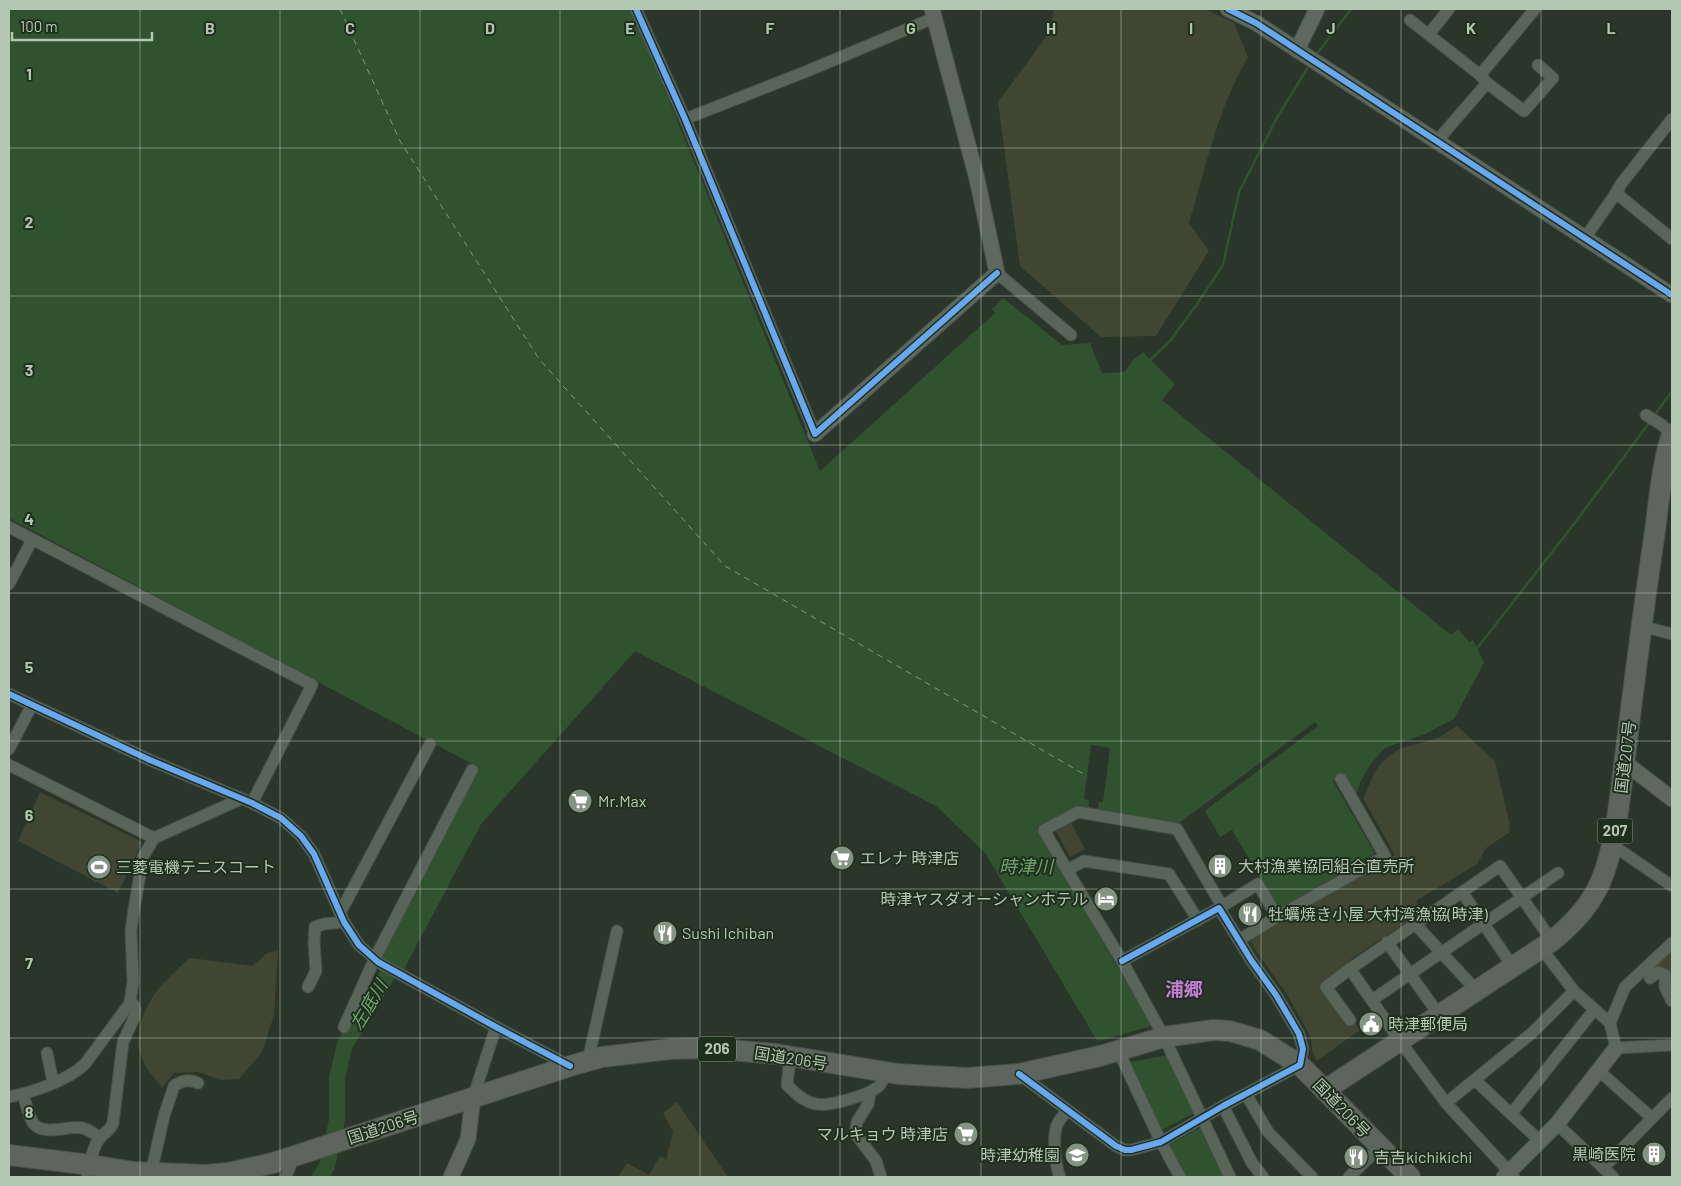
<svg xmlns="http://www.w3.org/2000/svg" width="1681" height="1186" font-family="Barlow,'Noto Sans JP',sans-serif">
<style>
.green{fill:#404631}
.water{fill:#30522e}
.pier{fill:#2a3629}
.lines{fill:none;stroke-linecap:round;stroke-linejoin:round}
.stream{stroke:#30522e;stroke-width:2.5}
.river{stroke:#30522e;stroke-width:16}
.ferry{stroke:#72a56e;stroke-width:1;stroke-dasharray:6 5;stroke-linecap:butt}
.street-casing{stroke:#475046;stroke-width:13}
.secondary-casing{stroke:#475046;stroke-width:17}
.highway-casing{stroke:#475146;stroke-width:22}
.street{stroke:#5a6559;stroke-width:11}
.secondary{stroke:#5e685e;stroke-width:15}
.highway{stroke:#5e655e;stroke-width:20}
.cycleway-casing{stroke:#1e301d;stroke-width:9}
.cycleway{stroke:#66a8f1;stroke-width:6}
.grid{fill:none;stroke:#b4c7b3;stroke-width:1;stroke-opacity:0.55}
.labels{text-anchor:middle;stroke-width:4;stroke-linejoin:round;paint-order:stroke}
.shield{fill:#1e301d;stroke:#879a86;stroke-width:1}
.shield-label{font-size:15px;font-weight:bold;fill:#b4c7b3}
.street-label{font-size:16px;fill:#b4c7b3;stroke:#1e301d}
.poi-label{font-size:16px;fill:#b4c7b3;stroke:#1e301d;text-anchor:start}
.water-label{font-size:18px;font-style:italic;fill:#72a56e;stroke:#1e301d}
.quarter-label{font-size:19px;font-weight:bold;fill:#c47cd7;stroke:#1e301d}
.grid-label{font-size:16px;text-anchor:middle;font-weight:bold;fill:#b4c7b3;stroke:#1e301d;stroke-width:4;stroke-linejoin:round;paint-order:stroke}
</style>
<rect width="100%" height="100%" fill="#2a3629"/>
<g class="green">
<path d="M1054 9H1205L1234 23 1248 57C1218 108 1206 167 1189 223L1209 251 1156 336 1101 337 1020 266 998 102 1049 33Z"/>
<path d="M1457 726 1495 761 1510 825 1509 833 1486 848 1477 864 1416 901 1419 908V913L1350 960 1348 967 1326 982 1360 1030 1317 1061 1312 1051 1311 1038 1288 996 1257 952 1249 939 1395 855 1363 799 1374 774 1381 763 1389 756 1399 749 1438 738Z"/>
<path d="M40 792 142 842 118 893 18 841Z"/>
<path d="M1071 823 1085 849 1070 857 1056 831Z"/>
<path d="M1672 948V995L1668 980 1671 977V972L1661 969 1657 963Z"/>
<path d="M278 951 274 1015 262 1052 239 1079 221 1080 198 1072 174 1073 162 1088C152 1075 140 1062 138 1045 138 1041 139 1037 139 1033 143 1001 166 978 190 958L253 966 267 953Z"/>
<path d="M677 1102 728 1177H618L627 1163 649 1175 660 1156 666 1160 673 1132 663 1113Z"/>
</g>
<path class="water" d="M9 9H632L820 471 995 313 992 309 1003 298 1062 345 1090 343 1102 373 1124 372 1133 360 1143 352 1175 384 1162 400 1451 635 1458 629 1469 642 1473 640 1484 663 1454 719 1425 734 1385 748 1370 765 1360 783 1356 797 1342 774 1333 781 1375 853 1279 909 1232 830 1220 837 1202 806 1179 823 1076 808 1037 827 1169 1057 1226 1177H1185L1131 1066 1096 1039 985 853 936 806 635 651 481 824 404 969 379 956 478 767 9 518Z"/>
<g class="pier">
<path d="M1315 722 1318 726 1203 812 1201 809 1199 811 1198 809Z"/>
<path d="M1091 745 1110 748 1103 802H1099L1097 814 1088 812 1089 800 1084 799Z"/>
<path d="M1152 1026 1169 1055 1123 1063 1095 1042Z"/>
<path d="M1196 1112 1205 1125 1167 1146 1160 1131Z"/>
</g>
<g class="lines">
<g class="stream">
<path d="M1316 55 1351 9"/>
<path d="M1148 362 1170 341 1197 304 1223 265 1239 192 1278 116 1310 64"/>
<path d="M1654 416 1672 391"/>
<path d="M1475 651 1574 524 1649 423"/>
</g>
<path class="river" d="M320 1177 327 1166 337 1120V1078L345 1044 385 979 398 955"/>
<path class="ferry" d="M340 9 400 141 539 359 725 566 1087 776"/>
<defs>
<g id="street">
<path d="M636 9 685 119 815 434"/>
<path d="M1410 20 1480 75 1487 83 1437 141"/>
<path d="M1429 34 1449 9"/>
<path d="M1480 75 1535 9"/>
<path d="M1487 83 1524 111 1553 78 1538 65"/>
<path d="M685 119 805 72 936 17"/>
<path d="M1616 193 1672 239"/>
<path d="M1585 238 1616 193 1621 184 1672 119"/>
<path d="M997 273 1071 335"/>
<path d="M1646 415 1662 425 1672 435"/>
<path d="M9 527 312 685 252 803"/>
<path d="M9 584 32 540"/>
<path d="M1641 626 1672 634"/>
<path d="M9 694 150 760 252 803 281 818 301 836 314 854 344 922 359 945 378 962 496 1027 570 1066"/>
<path d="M9 749 32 705"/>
<path d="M9 765 154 838"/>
<path d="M1611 844 1672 886"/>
<path d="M1067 870 1044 830 1078 812 1177 829 1222 906"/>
<path d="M1462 892 1513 967"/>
<path d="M1219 908 1258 884 1277 917 1385 856 1341 779"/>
<path d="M340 913 430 744"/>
<path d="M1198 920 1169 874 1084 861 1067 870 1122 961 1164 1037 1230 1177"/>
<path d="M1415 924 1477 991"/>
<path d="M1239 940 1277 917"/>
<path d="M1387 942 1440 1016"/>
<path d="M1672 943 1625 987 1610 1023 1616 1048 1672 1045"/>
<path d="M1541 948 1574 991"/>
<path d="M1350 969 1326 987 1350 1020"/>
<path d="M1650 978 1658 972 1665 975V987L1672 1001"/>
<path d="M308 987 316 971 314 942 315 927 324 924 344 922"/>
<path d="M1372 1000 1558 873"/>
<path d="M344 1027 375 958 472 770"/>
<path d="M1118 1050 1161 1142 1180 1177"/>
<path d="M47 1053 53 1082"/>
<path d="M790 1057 787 1085C795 1093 804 1102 816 1104 829 1107 869 1095 879 1086 882 1083 884 1077 887 1072"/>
<path d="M588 1061 617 931"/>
<path d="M1599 1071 1652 1118"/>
<path d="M1019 1074 1116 1146 1125 1150H1131L1161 1142 1223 1106 1300 1065 1303 1049 1299 1034 1276 995 1251 960 1219 908 1122 961"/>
<path d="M1475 1080 1511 1114 1594 1010"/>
<path d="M870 1092 868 1104 857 1122 855 1133 876 1161 881 1177"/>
<path d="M23 1094C26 1103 28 1116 33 1123 44 1137 68 1125 83 1128 89 1130 95 1134 100 1138"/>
<path d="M1246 1094 1268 1132 1312 1177"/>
<path d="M9 1097C33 1092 67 1081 85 1064L130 1003 133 981 131 931 134 909 143 857 154 838 241 799"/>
<path d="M473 1098 496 1027"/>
<path d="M1446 1103 1532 1033 1574 991 1610 1023"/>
<path d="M1223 1106 1252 1163 1263 1177"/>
<path d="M1511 1114 1540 1141"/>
<path d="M1557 1124 1613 1177"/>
<path d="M1603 1168 1672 1098"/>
<path d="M151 1173 164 1116 174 1086C182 1080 190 1079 198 1083"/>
<path d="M87 1177C91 1165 91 1148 100 1138 105 1132 110 1131 113 1123L123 1042 134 1018 135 1010 134 1005 130 1000"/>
<path d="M286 1177 294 1156"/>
<path d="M1060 1177C1055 1165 1053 1141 1056 1128 1057 1122 1063 1116 1067 1111"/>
<path d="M1349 1177 1380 1147"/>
<path d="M1514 1177 1446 1103 1400 1041 1350 969 1500 866 1552 941"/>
</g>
<g id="secondary">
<path d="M1228 9 1256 23 1672 295"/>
<path d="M1297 50 1317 9"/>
<path d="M815 434 997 273 977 179 932 9"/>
<path d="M1624 762 1672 799"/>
<path d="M451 1177 468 1139 473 1098"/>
<path d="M1504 1177 1557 1124 1616 1048"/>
</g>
<g id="highway">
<path d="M1325 1090 1552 941C1575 922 1594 902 1604 873 1617 836 1620 795 1625 757 1634 684 1643 611 1654 538 1659 504 1661 467 1672 434"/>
<path d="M9 1155 91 1165 134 1172 205 1175 228 1173 273 1163 570 1066 602 1057 670 1049 708 1048 776 1054 898 1074 967 1078 1019 1074 1100 1056 1164 1037 1214 1030 1230 1031 1260 1040 1300 1065 1410 1177"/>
</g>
</defs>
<use href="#street" class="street-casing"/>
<use href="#secondary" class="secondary-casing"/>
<use href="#highway" class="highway-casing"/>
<use href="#street" class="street"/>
<use href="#secondary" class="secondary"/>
<use href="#highway" class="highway"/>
<defs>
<g id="cycleway">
<path d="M636 9 685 119 815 434 997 273"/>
<path d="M1228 9 1256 23 1672 295"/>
<path d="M9 694 150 760 252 803 281 818 301 836 314 854 344 922 359 945 378 962 496 1027 570 1066"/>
<path d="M1019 1074 1116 1146 1125 1150H1131L1161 1142 1223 1106 1300 1065 1303 1049 1299 1034 1276 995 1251 960 1219 908 1122 961"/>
</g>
</defs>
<use href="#cycleway" class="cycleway-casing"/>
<use href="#cycleway" class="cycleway"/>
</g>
<path class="grid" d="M140 9V1177M280 9V1177M420 9V1177M560 9V1177M700 9V1177M840 9V1177M981 9V1177M1121 9V1177M1261 9V1177M1401 9V1177M1541 9V1177M9 148H1672M9 296H1672M9 445H1672M9 593H1672M9 741H1672M9 889H1672M9 1038H1672"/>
<defs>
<symbol id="supermarket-disc" viewBox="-11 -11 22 22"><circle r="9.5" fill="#849483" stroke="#1e301d"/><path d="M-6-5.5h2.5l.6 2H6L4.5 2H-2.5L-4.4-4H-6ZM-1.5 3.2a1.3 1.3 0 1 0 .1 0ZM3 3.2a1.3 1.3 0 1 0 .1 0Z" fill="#fff"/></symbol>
<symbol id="building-disc" viewBox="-11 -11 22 22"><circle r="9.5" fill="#849483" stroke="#1e301d"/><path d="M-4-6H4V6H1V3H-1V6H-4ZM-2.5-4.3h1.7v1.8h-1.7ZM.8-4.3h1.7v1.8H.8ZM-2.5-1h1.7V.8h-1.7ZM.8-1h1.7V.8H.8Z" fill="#fff"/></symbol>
<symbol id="stadium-disc" viewBox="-11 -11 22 22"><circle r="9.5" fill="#849483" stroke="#1e301d"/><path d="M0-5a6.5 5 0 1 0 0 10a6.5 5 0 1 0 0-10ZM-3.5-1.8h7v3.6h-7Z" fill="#fff"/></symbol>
<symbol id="hotel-disc" viewBox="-11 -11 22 22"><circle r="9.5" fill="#849483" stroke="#1e301d"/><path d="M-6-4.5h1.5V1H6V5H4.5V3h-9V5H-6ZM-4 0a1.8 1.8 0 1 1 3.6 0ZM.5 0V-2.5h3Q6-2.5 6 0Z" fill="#fff"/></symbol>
<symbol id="restaurant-disc" viewBox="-11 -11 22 22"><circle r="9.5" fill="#849483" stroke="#1e301d"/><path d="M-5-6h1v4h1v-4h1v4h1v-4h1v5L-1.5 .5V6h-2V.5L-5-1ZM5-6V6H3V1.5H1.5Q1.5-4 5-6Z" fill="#fff"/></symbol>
<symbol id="civic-disc" viewBox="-11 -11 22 22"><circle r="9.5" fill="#849483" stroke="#1e301d"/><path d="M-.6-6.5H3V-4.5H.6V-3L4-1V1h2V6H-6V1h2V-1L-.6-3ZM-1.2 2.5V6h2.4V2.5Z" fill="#fff"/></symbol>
<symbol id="school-disc" viewBox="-11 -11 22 22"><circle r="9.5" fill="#849483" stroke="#1e301d"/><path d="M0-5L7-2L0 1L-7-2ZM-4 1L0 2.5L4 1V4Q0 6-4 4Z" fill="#fff"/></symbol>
</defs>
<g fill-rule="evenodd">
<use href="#supermarket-disc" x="566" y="787" width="28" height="28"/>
<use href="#supermarket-disc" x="828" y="844" width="28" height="28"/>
<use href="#building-disc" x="1206" y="852" width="28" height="28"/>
<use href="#stadium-disc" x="85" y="853" width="28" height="28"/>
<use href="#hotel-disc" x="1092" y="885" width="28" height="28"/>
<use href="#restaurant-disc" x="1236" y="900" width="28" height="28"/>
<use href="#restaurant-disc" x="651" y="919" width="28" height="28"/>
<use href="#civic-disc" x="1357" y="1010" width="28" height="28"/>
<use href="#supermarket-disc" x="952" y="1120" width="28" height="28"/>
<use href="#building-disc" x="1640" y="1140" width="28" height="28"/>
<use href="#school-disc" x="1063" y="1141" width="28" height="28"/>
<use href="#restaurant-disc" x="1342" y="1143" width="28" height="28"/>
</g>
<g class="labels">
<g class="shield">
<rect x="1597.5" y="818.5" width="35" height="25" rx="4"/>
<rect x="698" y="1036.5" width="38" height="25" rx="4"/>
</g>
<g class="shield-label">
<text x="1615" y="836">207</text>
<text x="717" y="1054">206</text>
</g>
<g class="street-label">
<text transform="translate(1625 757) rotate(-83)" y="6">国道207号</text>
<text transform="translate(791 1058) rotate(9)" y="6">国道206号</text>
<text transform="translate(1342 1108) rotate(46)" y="6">国道206号</text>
<text transform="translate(383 1127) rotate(-18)" y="6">国道206号</text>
</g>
<g class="poi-label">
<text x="598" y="807">Mr.Max</text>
<text x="860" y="864">エレナ 時津店</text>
<text x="1238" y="872">大村漁業協同組合直売所</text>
<text x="116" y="873">三菱電機テニスコート</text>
<text x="1088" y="905" text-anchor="end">時津ヤスダオーシャンホテル</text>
<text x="1268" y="920">牡蠣焼き小屋 大村湾漁協(時津)</text>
<text x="682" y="939">Sushi Ichiban</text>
<text x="1388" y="1030">時津郵便局</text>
<text x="948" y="1140" text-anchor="end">マルキョウ 時津店</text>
<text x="1636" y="1160" text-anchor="end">黒崎医院</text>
<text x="1060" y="1161" text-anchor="end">時津幼稚園</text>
<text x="1374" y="1163">吉吉kichikichi</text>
</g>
<g class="water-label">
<text x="1026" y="873">時津川</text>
<text transform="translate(369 1005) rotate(-59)" y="6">左底川</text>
</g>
<g class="quarter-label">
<text x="1184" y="996">浦郷</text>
</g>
</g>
<g class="grid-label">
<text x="210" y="34">B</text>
<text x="350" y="34">C</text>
<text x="490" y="34">D</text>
<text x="630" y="34">E</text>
<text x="770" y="34">F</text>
<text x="911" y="34">G</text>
<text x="1051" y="34">H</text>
<text x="1191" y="34">I</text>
<text x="1331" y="34">J</text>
<text x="1471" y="34">K</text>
<text x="1611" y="34">L</text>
<text x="29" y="80">1</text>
<text x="29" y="228">2</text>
<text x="29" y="376">3</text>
<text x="29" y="525">4</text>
<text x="29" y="673">5</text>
<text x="29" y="821">6</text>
<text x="29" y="969">7</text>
<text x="29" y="1118">8</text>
</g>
<rect width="1681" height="1186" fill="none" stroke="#b4c7b3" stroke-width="20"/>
<path d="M12 32v8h140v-8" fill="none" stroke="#b4c7b3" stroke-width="2.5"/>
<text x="20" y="32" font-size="15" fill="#b4c7b3" stroke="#1e301d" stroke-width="4" paint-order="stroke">100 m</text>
</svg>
